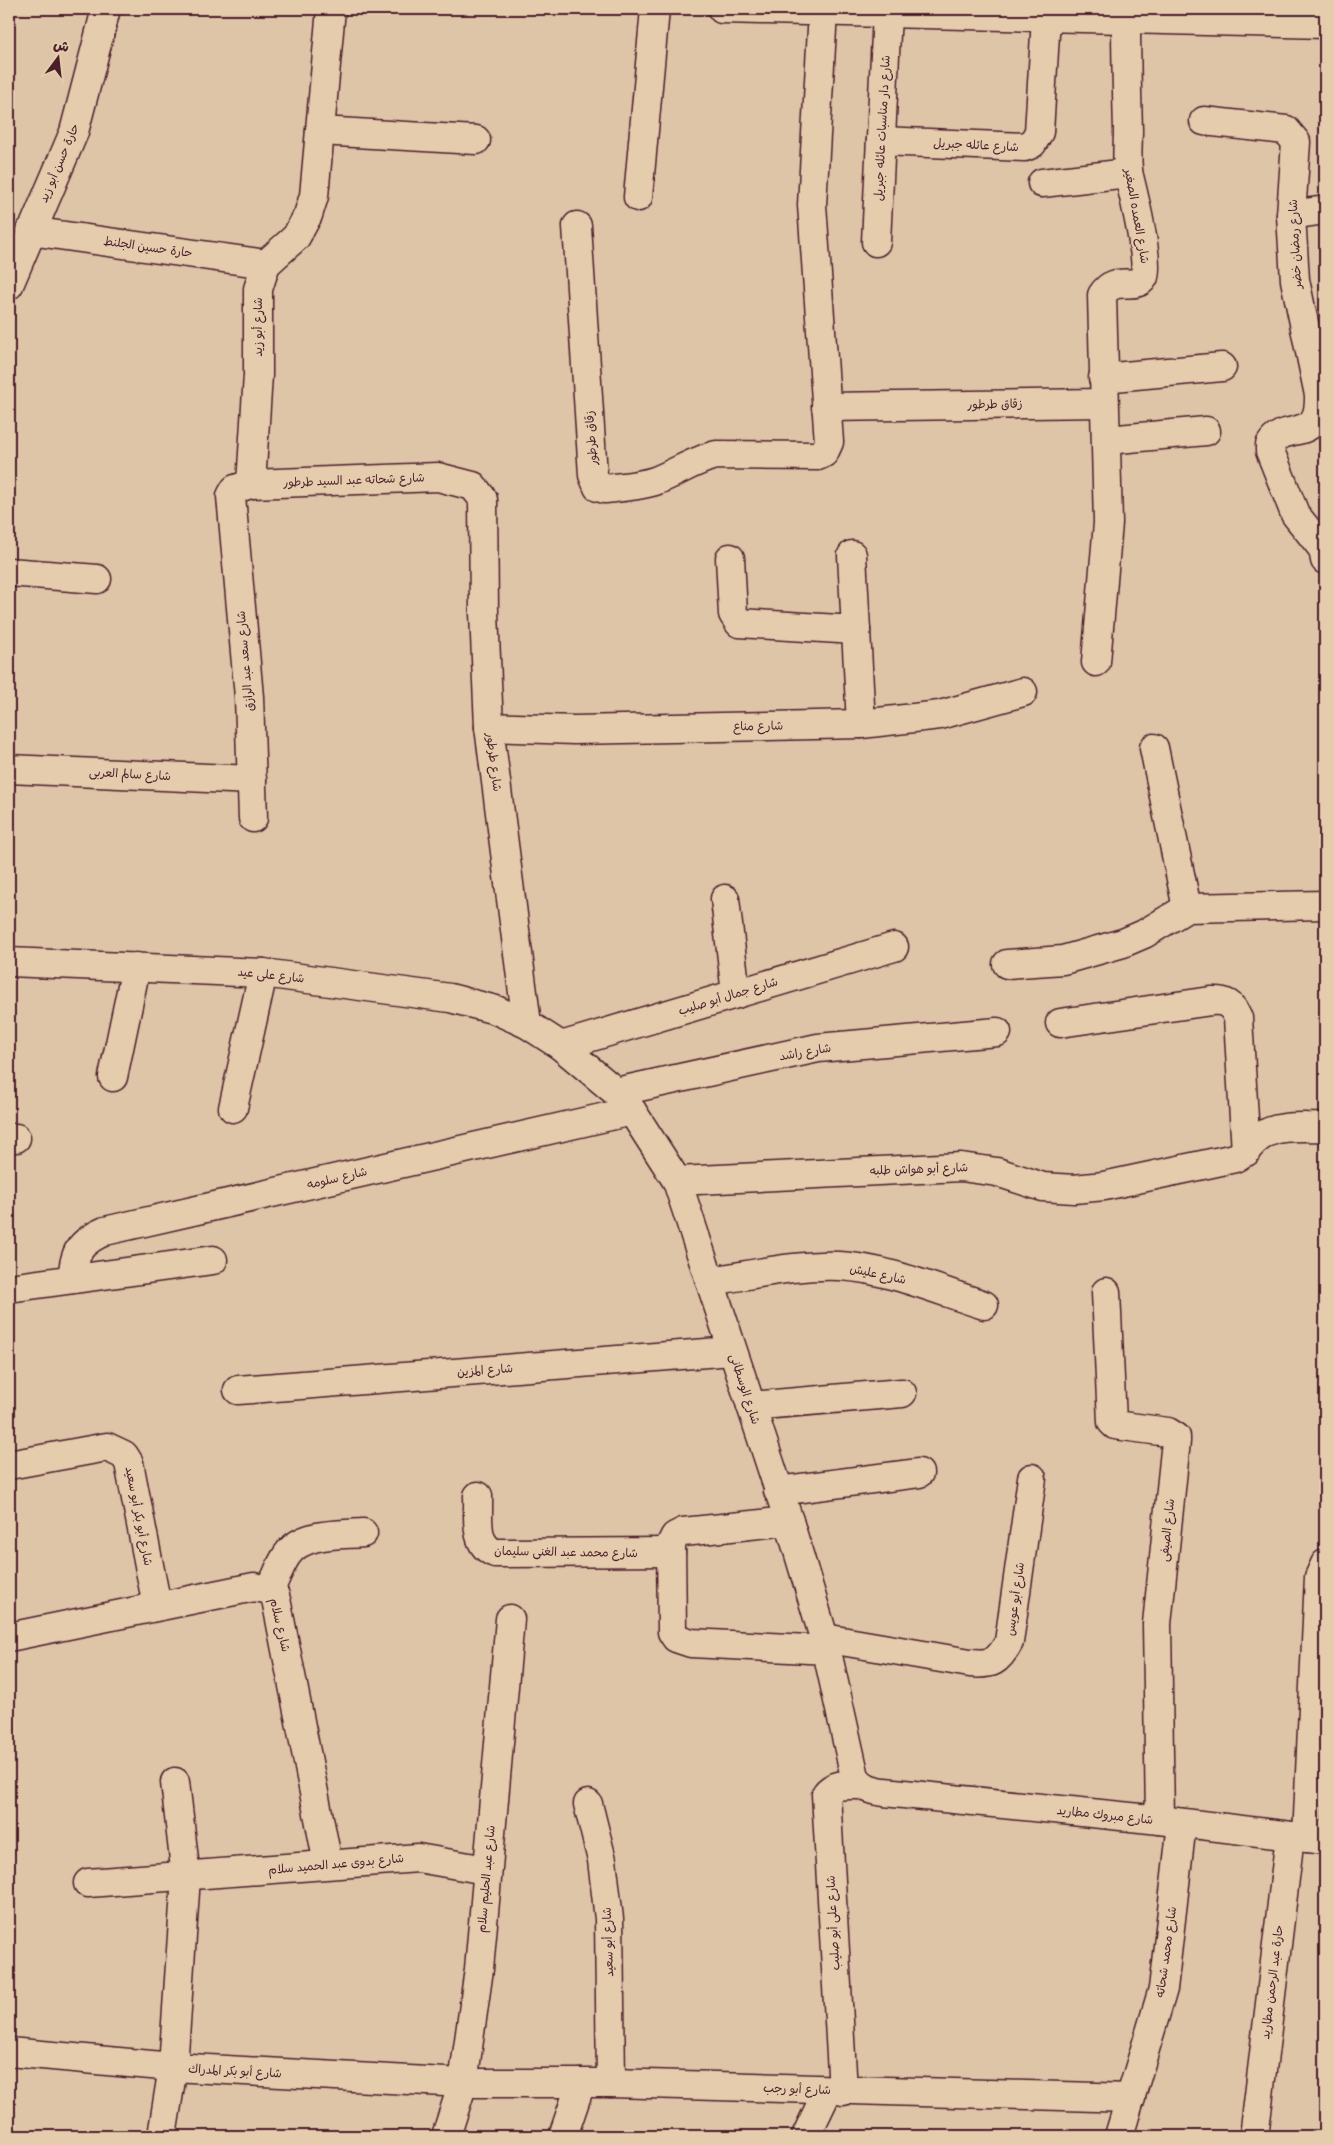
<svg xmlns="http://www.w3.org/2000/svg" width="1334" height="2145" font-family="'Balsamiq Sans','Playpen Sans Arabic',sans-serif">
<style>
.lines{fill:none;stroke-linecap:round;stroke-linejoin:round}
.minor-casing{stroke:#4a1f2b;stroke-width:31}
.minor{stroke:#e5ccad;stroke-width:28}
.labels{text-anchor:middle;stroke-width:4;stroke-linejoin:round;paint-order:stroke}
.street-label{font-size:12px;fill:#4a1f2b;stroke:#e5ccad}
</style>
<rect width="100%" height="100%" fill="#dfc5a8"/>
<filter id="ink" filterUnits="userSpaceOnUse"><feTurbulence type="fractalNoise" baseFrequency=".02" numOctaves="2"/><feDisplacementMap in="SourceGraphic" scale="10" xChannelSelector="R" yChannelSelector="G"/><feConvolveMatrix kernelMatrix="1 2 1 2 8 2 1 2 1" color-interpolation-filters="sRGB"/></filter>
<g filter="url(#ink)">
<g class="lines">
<defs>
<g id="minor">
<path d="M722 9 1325 24"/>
<path d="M1204 121 1286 130 1296 142 1291 215 1295 280 1319 395C1320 446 1285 419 1270 445V451L1295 514 1323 549 1325 560"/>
<path d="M320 131 476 140"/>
<path d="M881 141 1025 147 1032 144 1039 132 1046 18"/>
<path d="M1042 183 1128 173"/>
<path d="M638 197 655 9"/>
<path d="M1291 215 1325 210"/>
<path d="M577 226 593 475 598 487 605 489C621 487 640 486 655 481 676 473 695 460 716 455L818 456 824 453 829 442 812 205 823 11"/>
<path d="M30 231 266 264"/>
<path d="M876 242 887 13"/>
<path d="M9 285 74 132 106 9"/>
<path d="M1103 378 1222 367"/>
<path d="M826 407 1104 403"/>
<path d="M1107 440 1206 431"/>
<path d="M251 484 258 375V289L266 264 296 237 308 215 314 196 331 9"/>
<path d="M852 555 861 724"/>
<path d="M730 558 733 614 739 623 856 630"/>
<path d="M9 572 97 579"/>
<path d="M1096 662 1108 523 1102 295C1116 273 1135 292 1144 277 1151 267 1133 192 1129 176 1126 162 1128 145 1128 131 1127 94 1126 57 1126 21"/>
<path d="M489 727 574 730 861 724 940 715 1023 692"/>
<path d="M1154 748 1187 908"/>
<path d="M9 769 252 780"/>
<path d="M253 818 249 697 231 496 235 489 251 484 438 477 473 486 483 499 484 613 489 727 527 1024"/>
<path d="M725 899 736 994"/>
<path d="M9 962 263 973 450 998 496 1010 527 1024 561 1046 616 1092 632 1111 677 1181 789 1521 824 1638 855 1777C863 1788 871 1790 884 1792L1160 1820 1325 1840"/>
<path d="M1007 964 1063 960 1123 943 1144 934 1187 908 1325 905"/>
<path d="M1060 1023 1211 1001C1226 1000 1232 1004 1238 1018L1246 1152"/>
<path d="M561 1046 894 947"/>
<path d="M113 1077 136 967"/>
<path d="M616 1092 818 1048 997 1032"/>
<path d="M233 1108 263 973"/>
<path d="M9 1138H16"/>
<path d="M677 1181 961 1167 997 1172 1043 1187 1074 1189 1104 1186 1235 1158C1247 1152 1252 1141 1263 1135 1280 1124 1306 1128 1325 1127"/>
<path d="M72 1279C75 1252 78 1243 105 1231L632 1111"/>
<path d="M710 1281C752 1275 797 1264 840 1266 889 1269 937 1290 984 1305"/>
<path d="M9 1288 213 1260"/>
<path d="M1106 1292 1112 1422 1115 1425 1168 1432 1176 1437V1441L1157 1624 1160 1820"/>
<path d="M238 1390 732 1351"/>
<path d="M751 1406 902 1393"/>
<path d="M9 1465 107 1447 124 1455 129 1463 157 1606"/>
<path d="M778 1491 919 1473"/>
<path d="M478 1496C479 1515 473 1545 495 1553L671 1552"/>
<path d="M789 1521 683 1532 675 1536 671 1544 672 1632 676 1638 691 1643 827 1650"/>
<path d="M270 1590C276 1578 280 1565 287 1555 302 1532 339 1535 363 1533"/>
<path d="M9 1637 254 1587 270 1590 275 1596 277 1604 328 1864"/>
<path d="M824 1638 970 1663C992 1665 998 1662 1009 1642L1032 1478"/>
<path d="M588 1804 602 1860 609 1919 611 2083"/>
<path d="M1307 1838 1319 1577 1325 1564"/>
<path d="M88 1883 418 1858 486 1870"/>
<path d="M9 2052 173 2067 463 2083H611L1131 2098"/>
<path d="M843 2091 826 1794C834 1783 847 1785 860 1785"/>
<path d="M1255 2129 1290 1836"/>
<path d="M162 2136 173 2067 186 1877 175 1782"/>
<path d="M446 2136 463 2083 479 1969 510 1619"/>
<path d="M563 2136 581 2083"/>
<path d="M806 2136 828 2090"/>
<path d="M1119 2136 1163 1989 1182 1823"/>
</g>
</defs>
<use href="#minor" class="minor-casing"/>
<use href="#minor" class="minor"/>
</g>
</g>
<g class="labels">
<g class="street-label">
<text transform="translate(882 128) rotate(-87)" y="4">شارع دار مناسبات عائله جبريل</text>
<text transform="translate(976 145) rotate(3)" y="4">شارع عائله جبريل</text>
<text transform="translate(59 163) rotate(-67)" y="4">حارة حسن أبو زيد</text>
<text transform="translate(1137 216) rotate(80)" y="4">شارع العمده الصغير</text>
<text transform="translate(1295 244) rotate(-93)" y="4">شارع رمضان خضر</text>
<text transform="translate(148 247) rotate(8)" y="4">حارة حسين الجلنط</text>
<text transform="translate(258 327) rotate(-90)" y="4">شارع أبو زيد</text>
<text transform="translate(995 404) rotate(-1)" y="4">زقاق طرطور</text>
<text transform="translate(591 438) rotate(-94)" y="4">زقاق طرطور</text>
<text transform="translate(354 480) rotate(-2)" y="4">شارع شحاته عبد السيد طرطور</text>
<text transform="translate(245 661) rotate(-95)" y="4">شارع سعد عبد الرازق</text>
<text transform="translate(758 726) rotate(-1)" y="4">شارع مناع</text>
<text transform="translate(494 762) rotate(83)" y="4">شارع طرطور</text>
<text transform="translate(130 774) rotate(3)" y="4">شارع سالم العربى</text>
<text transform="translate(271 975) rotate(6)" y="4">شارع على عيد</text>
<text transform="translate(728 996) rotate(-17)" y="4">شارع جمال أبو صليب</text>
<text transform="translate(805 1052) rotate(-10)" y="4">شارع راشد</text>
<text transform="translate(919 1169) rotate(-2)" y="4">شارع أبو هواش طلبه</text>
<text transform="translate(337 1178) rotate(-13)" y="4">شارع سلومه</text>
<text transform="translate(878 1274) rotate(12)" y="4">شارع عليش</text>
<text transform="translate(485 1370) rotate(-4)" y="4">شارع المزين</text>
<text transform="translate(745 1389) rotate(72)" y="4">شارع الوسطانى</text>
<text transform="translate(139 1516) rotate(79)" y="4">شارع أبو بكر أبو سعيد</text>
<text transform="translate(1167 1530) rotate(-84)" y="4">شارع الصيفى</text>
<text transform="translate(566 1552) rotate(1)" y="4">شارع محمد عبد الغنى سليمان</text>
<text transform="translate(1015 1599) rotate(-82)" y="4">شارع أبو عويس</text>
<text transform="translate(280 1625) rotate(77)" y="4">شارع سلام</text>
<text transform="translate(1105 1815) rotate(6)" y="4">شارع مبروك مطاريد</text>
<text transform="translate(336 1864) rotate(-5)" y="4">شارع بدوى عبد الحميد سلام</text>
<text transform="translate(486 1879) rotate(-85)" y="4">شارع عبد الحليم سلام</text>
<text transform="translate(833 1923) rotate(-93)" y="4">شارع على أبو صليب</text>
<text transform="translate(608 1942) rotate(-92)" y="4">شارع أبو سعيد</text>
<text transform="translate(1166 1952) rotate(-82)" y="4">شارع محمد شحاته</text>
<text transform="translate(1272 1982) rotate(-83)" y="4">حارة عبد الرحمن مطاريد</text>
<text transform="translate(235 2071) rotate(3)" y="4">شارع أبو بكر المدراك</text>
<text transform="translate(797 2089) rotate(2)" y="4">شارع أبو رجب</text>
</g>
</g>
<rect width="1334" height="2145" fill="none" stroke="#e5ccad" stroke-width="30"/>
<rect x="15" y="15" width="1304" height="2115" fill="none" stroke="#4a1f2b" stroke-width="2" filter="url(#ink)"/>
<g transform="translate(58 58) rotate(15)" stroke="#e5ccad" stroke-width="4" paint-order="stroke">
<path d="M0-4L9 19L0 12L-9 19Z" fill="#4a1f2b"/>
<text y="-8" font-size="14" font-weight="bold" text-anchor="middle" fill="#4a1f2b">ش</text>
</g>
</svg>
